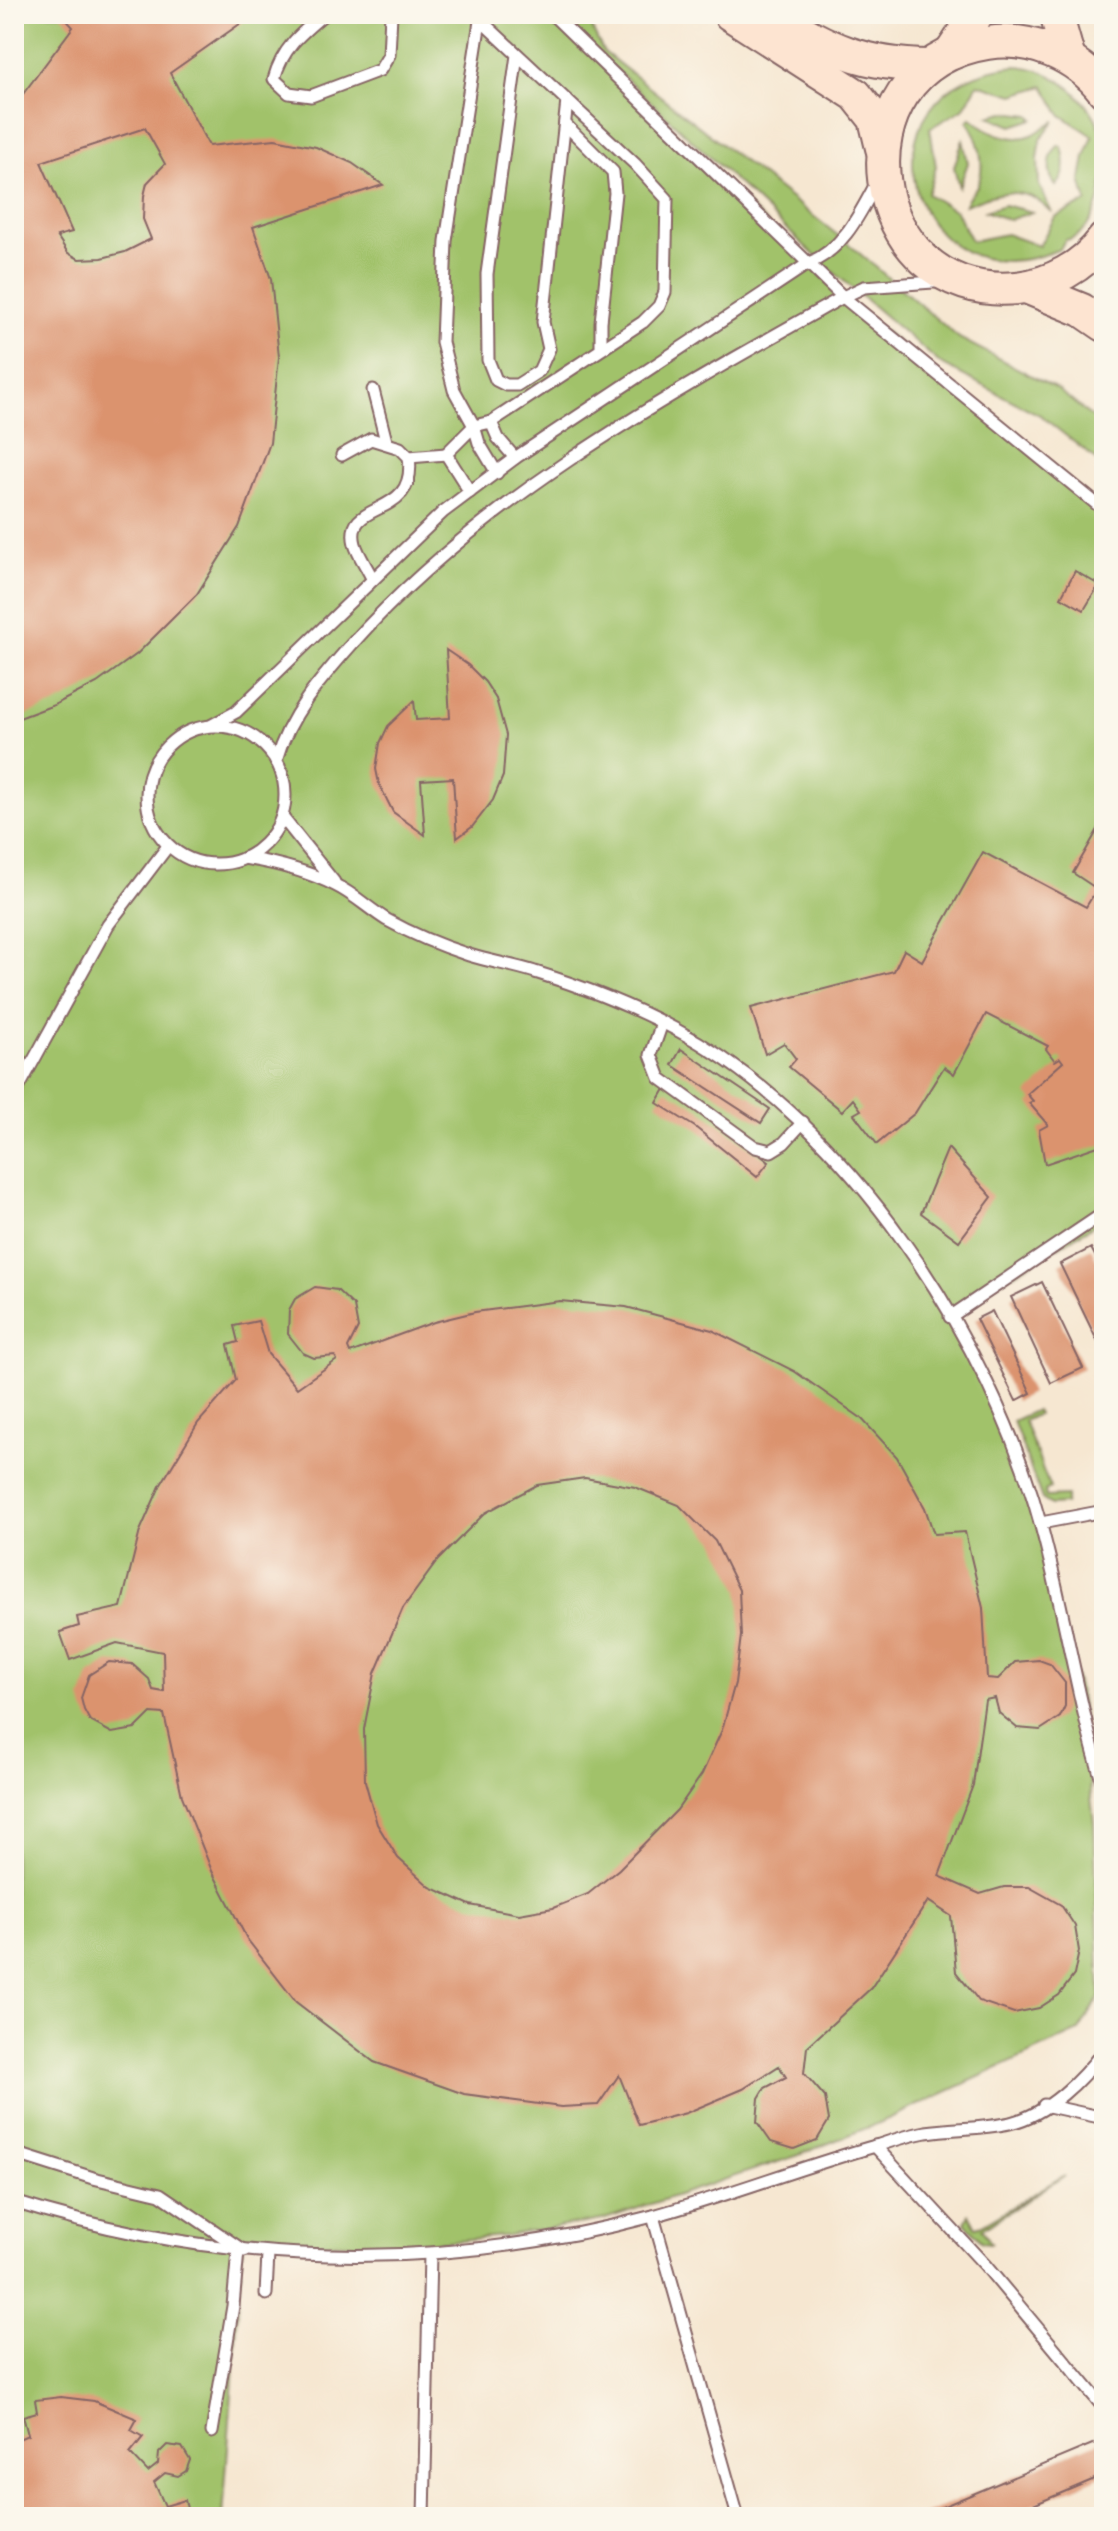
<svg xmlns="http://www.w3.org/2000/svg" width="1118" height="2531" font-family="Alegreya,serif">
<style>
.green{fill:#a1c26b;stroke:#76704b;stroke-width:2;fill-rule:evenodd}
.building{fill:#db936e;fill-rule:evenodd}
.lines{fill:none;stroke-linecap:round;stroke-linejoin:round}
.service-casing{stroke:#866565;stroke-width:15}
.secondary-casing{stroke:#866565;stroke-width:36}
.service{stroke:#fff;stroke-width:11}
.secondary{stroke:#fde4d1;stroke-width:32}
</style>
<rect width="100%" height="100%" fill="#fbf7ec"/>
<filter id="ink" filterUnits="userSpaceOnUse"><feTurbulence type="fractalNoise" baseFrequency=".0125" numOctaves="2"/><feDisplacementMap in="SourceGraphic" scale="16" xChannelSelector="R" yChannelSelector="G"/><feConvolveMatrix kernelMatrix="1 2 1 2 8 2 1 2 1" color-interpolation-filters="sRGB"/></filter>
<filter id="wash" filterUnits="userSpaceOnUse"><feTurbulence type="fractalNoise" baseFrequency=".006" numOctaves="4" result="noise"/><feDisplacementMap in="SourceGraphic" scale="32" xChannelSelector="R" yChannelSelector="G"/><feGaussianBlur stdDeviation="1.8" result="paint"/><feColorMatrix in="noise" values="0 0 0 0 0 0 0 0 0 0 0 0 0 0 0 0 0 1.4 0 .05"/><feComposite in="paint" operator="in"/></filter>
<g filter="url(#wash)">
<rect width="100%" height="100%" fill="#f6e7d1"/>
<g class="green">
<path d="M14 14H552L843 297 1104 510V1219L946 1315 983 1385 1028 1486 1081 1700 1094 1824 1100 1997 1079 2031 879 2123 799 2155 602 2220 503 2236 395 2246 243 2240 223 2517H14Z"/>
<path d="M557 14H585L603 51 845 241 959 338 1057 389 1104 427V466L1040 415 941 364 824 264Z"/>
<path d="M1016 66C1054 68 1093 100 1103 137 1110 164 1100 237 1065 240L1060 249C906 315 845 83 1016 66ZM978 84 1014 95 1044 86 1061 115 1093 136 1085 157 1081 180 1087 202 1055 217 1039 246 1006 234 971 241 956 211 927 194 936 167 930 128 963 109Z"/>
<path d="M1004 112 1030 115 1034 119 1012 126 989 116Z"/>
<path d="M971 118C987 131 1011 144 1032 135 1040 131 1047 125 1055 121L1041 139 1038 159 1039 185 1051 211C1045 208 1042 203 1036 199 1010 186 988 196 965 205 966 197 974 193 978 184 986 164 979 137 967 121Z"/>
<path d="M963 140 968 163 959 187 954 167Z"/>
<path d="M1059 145 1062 147C1066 162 1067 175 1056 186 1047 175 1047 156 1059 145Z"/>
<path d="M1004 205 1032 212 1009 220 985 211Z"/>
<path d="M1036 1410 1038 1414 1024 1421 1050 1488 1045 1491 1046 1497 1067 1496 1065 1504 1051 1505 1042 1499 1013 1421Z"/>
<path d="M1065 2175 982 2229 991 2243 982 2242 965 2222 969 2214 976 2227 982 2225Z"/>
</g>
<g id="blocks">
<g class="building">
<path d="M61 14H254L170 73 209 146 275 139 316 147 352 163 383 185 253 227 271 279 279 357 270 443 239 527 197 594 137 654 97 683 54 705 14 720V106L73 27ZM145 128 165 164 147 183 144 196 143 219 151 239 125 252 102 258 79 259 68 253 57 236 72 232 41 162Z"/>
<path d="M1075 571 1099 585 1084 610 1061 597Z"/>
<path d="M446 650 468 665 485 682 496 699 506 735 503 776 493 800 472 827 457 838 453 778 421 780 425 835 393 812 379 784 376 769 380 743 388 726 414 701 416 720 450 718Z"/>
<path d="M1104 819V1144L1045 1164 1039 1130 1048 1125 1029 1103 1033 1101 1027 1094 1063 1062 1060 1058 1055 1061 1046 1049 1048 1046 986 1014 954 1074 944 1067 915 1113 877 1144 854 1114 861 1110 853 1099 842 1111 789 1067 796 1059 784 1043 765 1054 751 1008 894 971 904 950 922 961 983 852 1086 907 1097 889 1073 873Z"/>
<path d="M681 1049 770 1109 761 1123 672 1065Z"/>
<path d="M665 1089 701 1110 769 1162 757 1177 695 1127 657 1103Z"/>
<path d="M948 1148 992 1197 959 1241 921 1213Z"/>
<path d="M1091 1248 1104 1273V1355L1060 1264Z"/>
<path d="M1042 1282 1083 1368 1051 1383 1011 1297Z"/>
<path d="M315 1287 337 1290 354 1306 358 1328 348 1348 350 1353 434 1322 475 1312 560 1301 626 1307 712 1330 794 1371 861 1418 897 1457 925 1508 934 1534 965 1532 983 1608 987 1678 998 1679 1015 1662 1039 1660 1050 1664 1065 1683V1706L1060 1717 1040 1730 1017 1728 999 1713 995 1698 985 1700 973 1785 939 1876 980 1894 1004 1887H1029L1061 1905 1075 1926 1079 1951 1074 1975 1059 1995 1039 2008 1014 2013 979 2001 956 1972 951 1916 928 1901 871 1988 807 2047 804 2073 825 2097 829 2120 817 2140 794 2149 771 2142 757 2122 759 2098 765 2088 786 2077 779 2066 743 2089 686 2113 639 2125 619 2075 598 2105 561 2107 464 2094 374 2062 296 2002 247 1939 212 1871 182 1796 164 1714 151 1713 135 1729 112 1733 90 1721 84 1710 81 1698 89 1675 109 1662 132 1664 149 1679 153 1690 164 1692 163 1652 117 1643 70 1660 60 1632 79 1626 77 1617 121 1607 140 1531 160 1486 198 1423 236 1380 228 1345 238 1342 234 1326 258 1321 268 1354 297 1388 337 1360 335 1356 314 1358 303 1353 288 1334 289 1310 295 1299ZM585 1478 635 1487 679 1505 715 1541 739 1590 741 1636 735 1683 722 1730 702 1774 677 1810 619 1869 588 1894 553 1908 519 1914 470 1905 430 1887 398 1858 377 1824 365 1781 364 1729 375 1673 403 1608 438 1560 485 1513 537 1485Z"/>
<path d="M992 1311 1031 1393 1016 1401 976 1319Z"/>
<path d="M61 2397 94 2401 137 2419 131 2430 143 2437 130 2453 148 2472 158 2464 159 2453 167 2445 182 2447 190 2460 186 2471 178 2476 165 2473 154 2482 165 2506 185 2500 189 2517H14V2441L28 2435 23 2416 37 2412 35 2400Z"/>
<path d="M1102 2440 1104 2475 1005 2517H918Z"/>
</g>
</g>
</g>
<g filter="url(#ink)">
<use href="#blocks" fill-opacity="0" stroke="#866565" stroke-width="2"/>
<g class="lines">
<defs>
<g id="service">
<path d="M324 14C300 34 282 49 274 79L289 93 311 96 380 70 389 55 391 14"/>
<path d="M474 14 635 164 667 199 665 292 659 306 643 322 491 422 498 438 515 458"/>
<path d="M552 14 843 297 1104 510"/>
<path d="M480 21 446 241 442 342 454 390 474 426 491 422"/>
<path d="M517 55 487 274 488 360 496 380 506 385H517L539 371 549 349 543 322 567 101"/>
<path d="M565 124 613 172 615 193 601 322V346"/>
<path d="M373 390 386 441"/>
<path d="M342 455 371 439 400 448 409 457C418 521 343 498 355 544 358 555 367 567 372 578"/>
<path d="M409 457 446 454"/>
<path d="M470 492 446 454 474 426 479 443 497 473"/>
<path d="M212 725 236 712 443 512 515 458 809 263C844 249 860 213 877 182"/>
<circle cx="216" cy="795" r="69"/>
<path d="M276 761C289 715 320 680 351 645 486 494 669 395 843 297L864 287 947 281"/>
<path d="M282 817 334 882"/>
<path d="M244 858C275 863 307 871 335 885 354 894 369 909 387 920 412 934 441 946 469 955 491 962 514 965 535 972 584 987 630 1005 675 1029 848 1121 991 1340 1041 1526 1065 1613 1077 1701 1104 1787"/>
<path d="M662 1023 651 1055 660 1078 755 1147 771 1151 784 1143 803 1122"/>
<path d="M14 1096 108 925 168 846"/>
<path d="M950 1317 1104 1213"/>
<path d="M1041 1523 1104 1511"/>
<path d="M1044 2105 1104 2118"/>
<path d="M875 2146 985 2265 1104 2408"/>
<path d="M14 2153 93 2178 160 2194 244 2251"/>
<path d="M14 2202C225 2268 439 2273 653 2216 730 2195 803 2166 879 2145 894 2140 910 2135 926 2132 953 2128 983 2129 1010 2123 1048 2114 1082 2080 1104 2050"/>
<path d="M653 2216 738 2517"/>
<path d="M266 2294 268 2254"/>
<path d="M212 2432 233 2306 238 2251"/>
<path d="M424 2517 430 2254"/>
</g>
<g id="secondary">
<path d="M730 14 856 95 875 119 882 148"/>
<path d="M773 14C827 49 865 65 929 66"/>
<path d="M1056 14 1069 59"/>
<path d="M951 53 977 14"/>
<path d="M1104 91C1077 56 1031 36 987 43 829 68 861 303 1017 288 1051 284 1083 267 1104 239"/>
<path d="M1026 287 1082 310 1104 325"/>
</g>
</defs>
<use href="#service" class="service-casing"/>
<use href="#secondary" class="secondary-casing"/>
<use href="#service" class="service"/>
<use href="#secondary" class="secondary"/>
</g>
</g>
<rect width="1118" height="2531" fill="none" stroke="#fbf7ec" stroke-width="48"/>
</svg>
